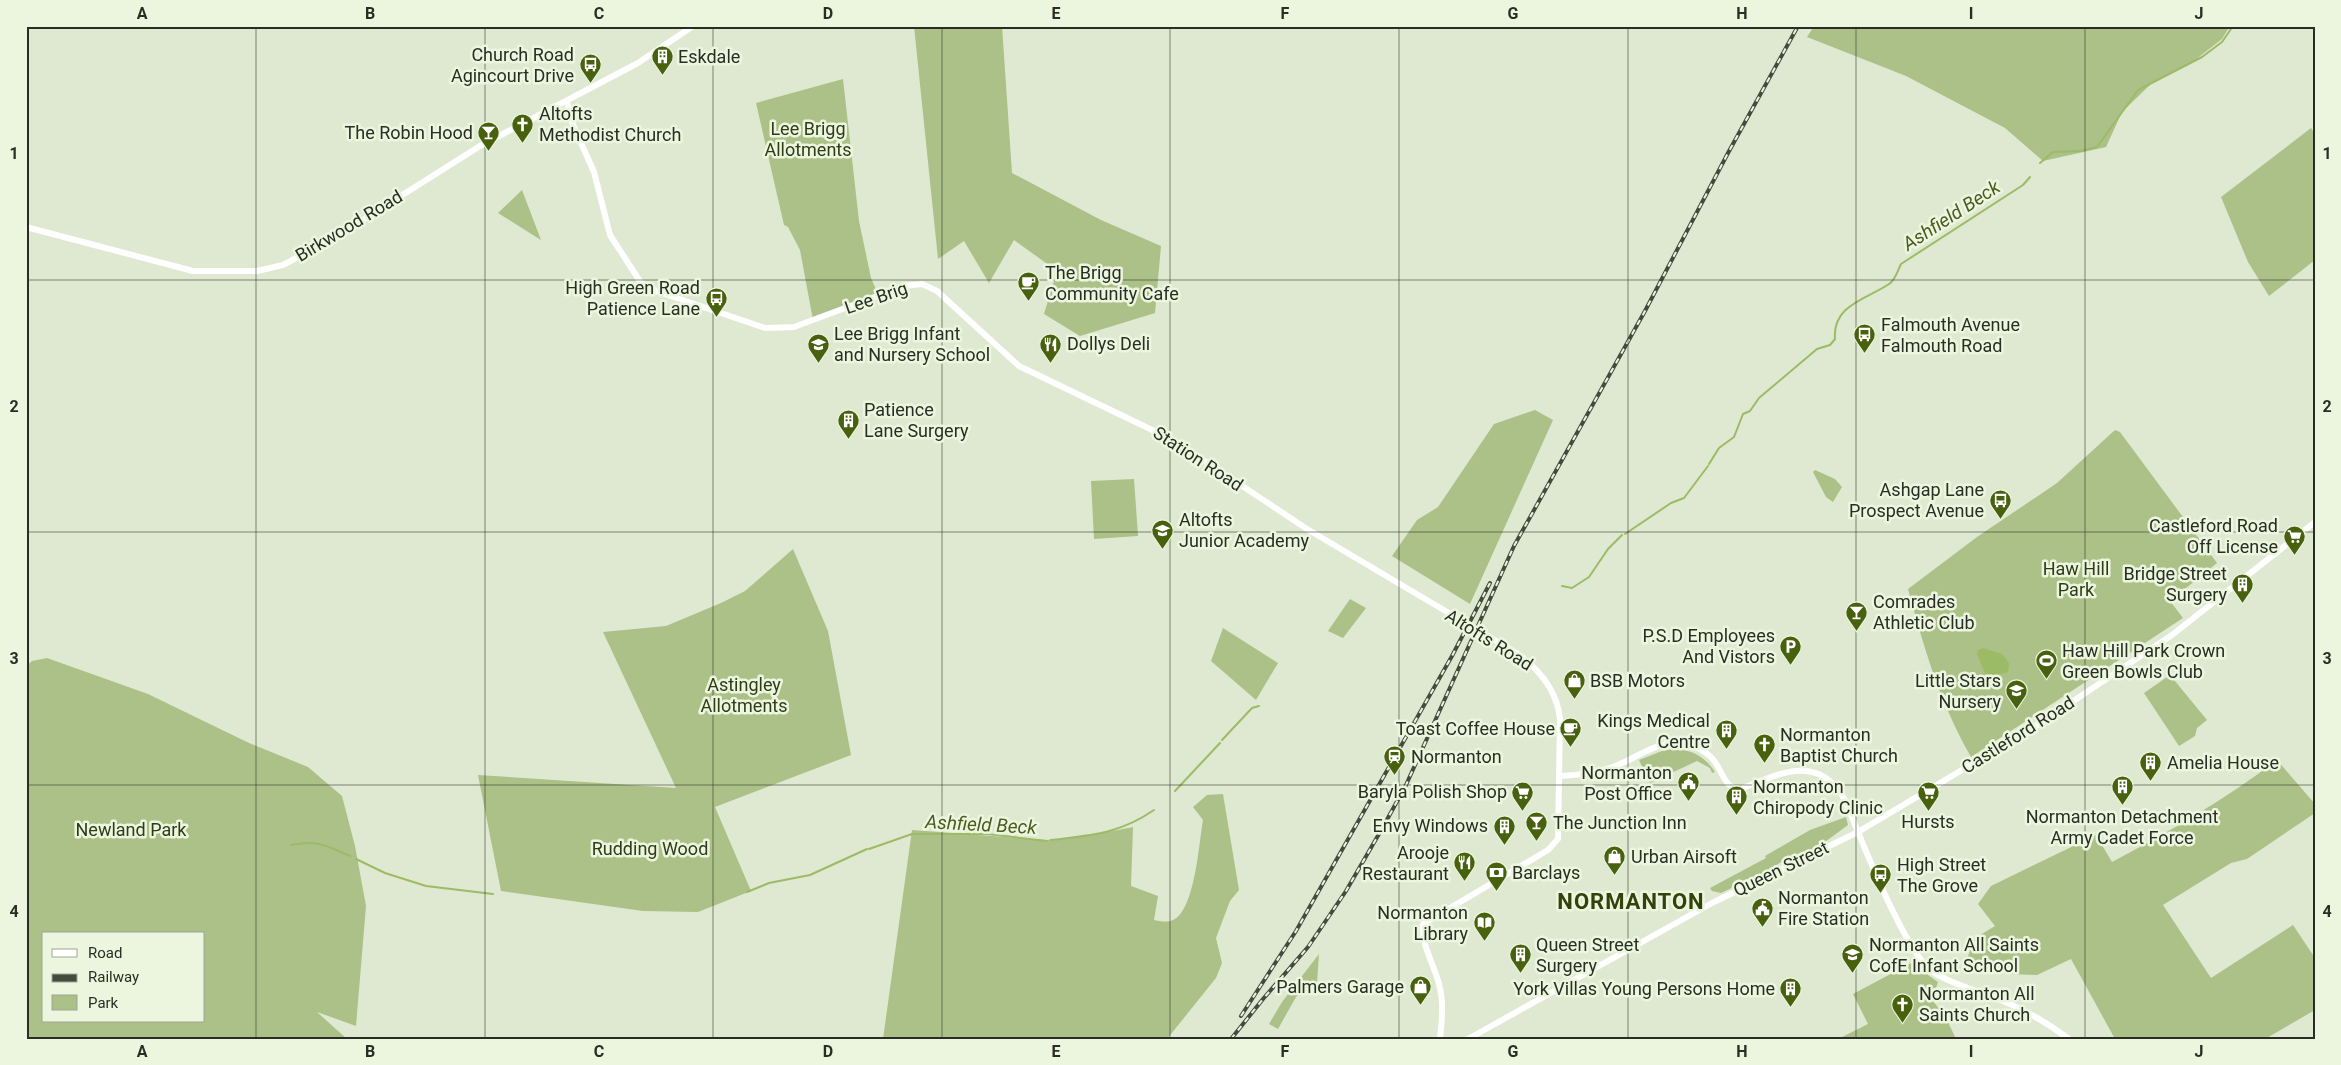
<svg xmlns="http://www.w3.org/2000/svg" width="2341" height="1065" font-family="Roboto,sans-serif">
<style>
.green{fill:#abc188;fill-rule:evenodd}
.water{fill:#9cbb66}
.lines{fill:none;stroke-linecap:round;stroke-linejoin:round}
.stream{stroke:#9cbb66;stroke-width:2}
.minor{stroke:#fff;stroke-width:6}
.rail-casing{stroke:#454a3e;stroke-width:4}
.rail{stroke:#ecf6de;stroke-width:2;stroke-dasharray:5.5;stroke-linecap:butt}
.grid{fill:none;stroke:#292d24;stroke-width:1;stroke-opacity:0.55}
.labels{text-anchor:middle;stroke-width:5;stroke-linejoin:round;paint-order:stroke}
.poi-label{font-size:18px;fill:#292d24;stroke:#ecf6de;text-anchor:start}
.park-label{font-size:18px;fill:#303c18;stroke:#ecf6de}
.street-label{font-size:18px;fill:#292d24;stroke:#ecf6de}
.water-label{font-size:19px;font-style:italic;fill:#485c20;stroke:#ecf6de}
.district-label{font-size:22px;font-weight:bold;letter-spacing:1px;fill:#31420b;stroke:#ecf6de}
.neatline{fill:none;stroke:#292d24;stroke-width:2}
.grid-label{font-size:16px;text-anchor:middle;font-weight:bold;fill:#292d24}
</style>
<rect width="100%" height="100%" fill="#dfe9d1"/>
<g class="green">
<path d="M914 26H1002L1012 173 1101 220 1161 246 1155 313 1080 336 1044 314 1057 271 1014 240 989 283 964 241 938 259Z"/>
<path d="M1814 26H2230L2222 39 2190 64 2151 84 2122 112 2106 147 2043 161 2005 128 1906 76 1807 37Z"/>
<path d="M843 79 859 221 871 278 878 294 813 320 800 250 788 227 784 225 756 103Z"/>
<path d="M2311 128 2315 134V260L2269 296 2248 262 2221 197Z"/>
<path d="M522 190 541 240 498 213Z"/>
<path d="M1535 410 1553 420 1470 604 1392 556 1417 520 1438 507 1494 424Z"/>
<path d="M2115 430 2120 432 2217 563 2170 601 2183 618 1971 757C1939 700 1925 651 1908 589L1977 537 2057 483Z"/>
<path d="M1815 470 1835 479 1842 487 1833 502 1826 497 1813 472Z"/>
<path d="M1134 479 1138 536 1094 539 1091 481Z"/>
<path d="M793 549 828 631 851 755 715 807 751 891 698 912 643 911 501 891 478 775 676 788 603 632 666 626 721 603 745 591Z"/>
<path d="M1350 599 1366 608 1343 638 1328 631Z"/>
<path d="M1223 628 1278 663 1256 700 1211 661Z"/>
<path d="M47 658 148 694 249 743 308 767 342 796 355 846 366 906 356 1026 317 1012 347 1039H26V666L32 661ZM44 934H204V1021H44Z"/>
<path d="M2170 675 2207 720 2197 728 2195 736 2179 746 2144 693Z"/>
<path d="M1673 749C1692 749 1705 757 1715 772L1712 773 1710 768 1697 761 1650 783 1639 760 1662 751Z"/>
<path d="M2277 760 2315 804V813L2247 859 2231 863 2163 905 2211 978 2293 925 2315 958V1010L2265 1039H2115L2071 959 2037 975 2009 974 1967 959 1975 938 1995 926 1978 904 1991 886 2096 835 2112 862C2169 832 2226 799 2277 760Z"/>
<path d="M1223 794 1239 890 1230 901 1216 938 1222 963 1216 978 1167 1039H883L912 830 1046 840 1092 835 1133 827 1131 886 1158 896 1154 920C1159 921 1167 923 1173 920 1195 911 1199 842 1203 820L1193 807 1207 795Z"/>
<path d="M1846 817 1848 825 1818 847 1789 857 1764 873 1721 893 1712 891 1710 888 1766 858 1765 856 1810 830Z"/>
<path d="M1319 954 1317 983H1305L1304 990 1296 997 1278 1029 1269 1024 1282 1002Z"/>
<path d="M1917 960 1928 975 1938 982 1932 1000 1945 1016 1956 1039H1838L1868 1024 1853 994Z"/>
</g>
<path class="water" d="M1983 648 2002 654 2009 663 2008 672 1994 676 1985 673 1977 654 1978 650Z"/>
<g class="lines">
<g class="stream">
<path d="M2040 163 2053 152 2081 151 2097 147 2138 90 2202 57 2222 42 2233 26"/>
<path d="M1709 464 1719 448 1734 437 1743 414 1750 411 1759 398 1817 349 1830 345 1835 339C1832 305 1867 299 1889 284 1895 281 1898 270 1901 264L2023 185 2030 177"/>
<path d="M1625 534 1671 503 1684 498 1708 466"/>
<path d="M1562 586 1572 588 1589 577 1608 549 1622 535"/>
<path d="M1222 740 1252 708 1259 706"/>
<path d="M1175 791 1220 743"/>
<path d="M914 834H987L1047 841"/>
<path d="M1051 840C1092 835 1119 834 1154 810"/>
<path d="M291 845C319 840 324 845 350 856"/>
<path d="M869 849 912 834"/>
<path d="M356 859 385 873 426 886 493 894"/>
<path d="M747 892 769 883 810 875 867 849"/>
</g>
<g class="minor">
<path d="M567 102 573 125 594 172 610 235 641 283 656 291 765 328 794 327 904 286 922 284 937 291 1019 366 1173 440 1307 529 1518 654C1540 670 1557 691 1560 719L1558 839 1548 850 1423 924C1421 945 1434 964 1439 984 1444 1003 1442 1020 1440 1039"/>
<path d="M26 227 193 271H257L283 265 339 235 480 146 638 63 693 26"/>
<path d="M1560 776C1579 775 1596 773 1613 767 1635 759 1661 738 1685 744 1695 746 1705 751 1712 758 1722 769 1725 791 1741 789 1780 773 1819 753 1845 800 1860 836 1904 952 1933 972 1951 984 1975 990 1996 998 2021 1008 2048 1023 2069 1039"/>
<path d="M1468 1039 1712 903 1858 832 2039 724 2172 635 2315 522"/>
</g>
<defs>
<g id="rail">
<path d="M1241 1016 1296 931 1452 656 1490 583"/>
<path d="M1231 1039 1263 999 1308 947 1346 891 1383 827 1406 785 1514 546 1645 311 1728 153 1798 26"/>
</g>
</defs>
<use href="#rail" class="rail-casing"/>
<use href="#rail" class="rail"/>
</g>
<path class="grid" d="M256 26V1039M485 26V1039M713 26V1039M942 26V1039M1170 26V1039M1399 26V1039M1628 26V1039M1856 26V1039M2085 26V1039M26 280H2315M26 532H2315M26 785H2315"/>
<defs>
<symbol id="building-pin" viewBox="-11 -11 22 30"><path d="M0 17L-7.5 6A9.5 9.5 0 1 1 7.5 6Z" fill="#48610e" stroke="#ecf6de"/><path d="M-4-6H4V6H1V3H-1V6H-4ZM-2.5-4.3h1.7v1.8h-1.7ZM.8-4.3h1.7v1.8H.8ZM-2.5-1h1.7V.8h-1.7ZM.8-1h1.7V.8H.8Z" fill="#fff"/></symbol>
<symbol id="bus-pin" viewBox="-11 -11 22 30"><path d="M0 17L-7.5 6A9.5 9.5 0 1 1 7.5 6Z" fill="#48610e" stroke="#ecf6de"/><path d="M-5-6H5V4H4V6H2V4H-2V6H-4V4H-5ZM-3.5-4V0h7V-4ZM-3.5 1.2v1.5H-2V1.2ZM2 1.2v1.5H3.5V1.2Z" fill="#fff"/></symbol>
<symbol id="church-pin" viewBox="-11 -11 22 30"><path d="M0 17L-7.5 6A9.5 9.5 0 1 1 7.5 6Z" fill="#48610e" stroke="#ecf6de"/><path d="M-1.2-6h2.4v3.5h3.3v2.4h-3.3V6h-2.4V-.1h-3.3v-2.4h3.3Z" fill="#fff"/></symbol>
<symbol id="bar-pin" viewBox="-11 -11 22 30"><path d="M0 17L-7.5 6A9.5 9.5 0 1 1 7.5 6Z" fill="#48610e" stroke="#ecf6de"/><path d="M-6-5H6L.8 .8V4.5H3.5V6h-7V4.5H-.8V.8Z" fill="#fff"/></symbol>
<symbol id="cafe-pin" viewBox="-11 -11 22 30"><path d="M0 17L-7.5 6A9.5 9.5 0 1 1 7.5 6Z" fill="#48610e" stroke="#ecf6de"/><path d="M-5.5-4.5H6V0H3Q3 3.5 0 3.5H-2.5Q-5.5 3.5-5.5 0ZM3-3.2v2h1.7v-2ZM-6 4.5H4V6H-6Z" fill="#fff"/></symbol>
<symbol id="school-pin" viewBox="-11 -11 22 30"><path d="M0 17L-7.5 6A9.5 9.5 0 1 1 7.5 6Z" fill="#48610e" stroke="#ecf6de"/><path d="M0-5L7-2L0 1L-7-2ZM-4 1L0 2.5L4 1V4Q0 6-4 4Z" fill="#fff"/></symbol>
<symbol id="restaurant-pin" viewBox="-11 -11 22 30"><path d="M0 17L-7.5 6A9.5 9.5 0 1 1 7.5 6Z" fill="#48610e" stroke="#ecf6de"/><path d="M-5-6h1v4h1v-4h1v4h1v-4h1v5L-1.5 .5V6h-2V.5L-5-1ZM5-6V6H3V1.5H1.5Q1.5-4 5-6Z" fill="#fff"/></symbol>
<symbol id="supermarket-pin" viewBox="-11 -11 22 30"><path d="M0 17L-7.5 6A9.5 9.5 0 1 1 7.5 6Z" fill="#48610e" stroke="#ecf6de"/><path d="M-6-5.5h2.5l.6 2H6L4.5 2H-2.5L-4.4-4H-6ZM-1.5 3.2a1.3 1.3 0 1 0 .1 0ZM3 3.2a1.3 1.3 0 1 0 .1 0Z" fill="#fff"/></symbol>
<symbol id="parking-pin" viewBox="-11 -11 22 30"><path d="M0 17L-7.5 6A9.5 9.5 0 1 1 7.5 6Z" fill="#48610e" stroke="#ecf6de"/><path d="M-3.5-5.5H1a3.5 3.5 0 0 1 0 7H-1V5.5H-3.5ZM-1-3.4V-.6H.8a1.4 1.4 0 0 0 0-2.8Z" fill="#fff"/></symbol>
<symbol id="stadium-pin" viewBox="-11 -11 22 30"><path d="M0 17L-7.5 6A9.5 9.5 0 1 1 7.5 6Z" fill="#48610e" stroke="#ecf6de"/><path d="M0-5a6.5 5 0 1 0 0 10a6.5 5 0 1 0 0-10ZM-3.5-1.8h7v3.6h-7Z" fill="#fff"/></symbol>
<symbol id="shop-pin" viewBox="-11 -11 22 30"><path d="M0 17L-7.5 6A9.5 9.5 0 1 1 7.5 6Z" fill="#48610e" stroke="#ecf6de"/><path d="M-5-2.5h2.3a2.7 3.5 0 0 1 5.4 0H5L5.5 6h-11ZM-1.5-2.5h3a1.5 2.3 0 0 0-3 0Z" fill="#fff"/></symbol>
<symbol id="station-pin" viewBox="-11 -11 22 30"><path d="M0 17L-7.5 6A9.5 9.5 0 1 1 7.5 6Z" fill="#48610e" stroke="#ecf6de"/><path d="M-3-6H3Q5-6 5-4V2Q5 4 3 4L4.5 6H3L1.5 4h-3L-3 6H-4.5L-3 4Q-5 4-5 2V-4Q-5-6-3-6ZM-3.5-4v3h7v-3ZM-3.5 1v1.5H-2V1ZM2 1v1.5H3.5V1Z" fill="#fff"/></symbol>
<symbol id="civic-pin" viewBox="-11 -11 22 30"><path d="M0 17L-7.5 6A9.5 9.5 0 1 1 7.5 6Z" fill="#48610e" stroke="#ecf6de"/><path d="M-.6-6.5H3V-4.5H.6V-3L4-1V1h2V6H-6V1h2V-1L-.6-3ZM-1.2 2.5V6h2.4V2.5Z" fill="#fff"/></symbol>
<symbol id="bank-pin" viewBox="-11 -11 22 30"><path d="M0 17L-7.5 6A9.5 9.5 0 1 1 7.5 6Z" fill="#48610e" stroke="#ecf6de"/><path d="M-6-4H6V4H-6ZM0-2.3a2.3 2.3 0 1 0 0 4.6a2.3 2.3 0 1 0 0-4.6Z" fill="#fff"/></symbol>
<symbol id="library-pin" viewBox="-11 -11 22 30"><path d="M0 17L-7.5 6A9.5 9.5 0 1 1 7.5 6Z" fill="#48610e" stroke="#ecf6de"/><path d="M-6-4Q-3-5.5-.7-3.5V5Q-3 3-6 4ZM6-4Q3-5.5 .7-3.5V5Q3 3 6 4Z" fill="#fff"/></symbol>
</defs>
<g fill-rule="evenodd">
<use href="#building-pin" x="650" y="44" width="25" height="34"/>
<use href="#bus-pin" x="578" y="52" width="25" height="34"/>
<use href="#church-pin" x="510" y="112" width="25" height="34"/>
<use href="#bar-pin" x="476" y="120" width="25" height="34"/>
<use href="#cafe-pin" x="1016" y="270" width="25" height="34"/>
<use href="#bus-pin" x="704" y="286" width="25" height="34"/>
<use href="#bus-pin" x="1852" y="322" width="25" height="34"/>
<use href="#school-pin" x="806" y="332" width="25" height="34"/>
<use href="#restaurant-pin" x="1038" y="332" width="25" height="34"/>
<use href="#building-pin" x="836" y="408" width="25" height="34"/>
<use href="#bus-pin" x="1988" y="488" width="25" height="34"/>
<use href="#school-pin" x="1150" y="518" width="25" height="34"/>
<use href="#supermarket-pin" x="2282" y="524" width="25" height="34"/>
<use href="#building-pin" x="2230" y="572" width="25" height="34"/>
<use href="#bar-pin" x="1844" y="600" width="25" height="34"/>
<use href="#parking-pin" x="1778" y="634" width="25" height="34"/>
<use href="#stadium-pin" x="2034" y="648" width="25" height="34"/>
<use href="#shop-pin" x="1562" y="668" width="25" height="34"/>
<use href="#school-pin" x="2004" y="678" width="25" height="34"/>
<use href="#cafe-pin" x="1558" y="716" width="25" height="34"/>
<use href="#building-pin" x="1714" y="718" width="25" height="34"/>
<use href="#church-pin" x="1752" y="732" width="25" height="34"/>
<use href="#station-pin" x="1382" y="744" width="25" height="34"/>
<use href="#building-pin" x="2138" y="750" width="25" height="34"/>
<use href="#civic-pin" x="1676" y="770" width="25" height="34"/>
<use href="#building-pin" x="2110" y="774" width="25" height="34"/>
<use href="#supermarket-pin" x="1510" y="780" width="25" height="34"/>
<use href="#supermarket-pin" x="1916" y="780" width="25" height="34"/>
<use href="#building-pin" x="1724" y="784" width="25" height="34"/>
<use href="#bar-pin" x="1524" y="810" width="25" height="34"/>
<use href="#building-pin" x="1492" y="814" width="25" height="34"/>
<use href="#shop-pin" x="1602" y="844" width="25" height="34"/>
<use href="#restaurant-pin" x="1452" y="850" width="25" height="34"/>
<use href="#bank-pin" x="1484" y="860" width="25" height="34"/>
<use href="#bus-pin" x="1868" y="862" width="25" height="34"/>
<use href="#civic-pin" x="1750" y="896" width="25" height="34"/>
<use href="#library-pin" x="1472" y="910" width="25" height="34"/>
<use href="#building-pin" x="1508" y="942" width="25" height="34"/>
<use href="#school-pin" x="1840" y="942" width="25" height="34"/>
<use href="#shop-pin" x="1408" y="974" width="25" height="34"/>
<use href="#building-pin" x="1778" y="976" width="25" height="34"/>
<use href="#church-pin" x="1890" y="992" width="25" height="34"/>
</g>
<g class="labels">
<g class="poi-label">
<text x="574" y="61" text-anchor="end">Church Road<tspan x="574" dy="21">Agincourt Drive</tspan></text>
<text x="678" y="63">Eskdale</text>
<text x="539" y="120">Altofts<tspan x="539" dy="21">Methodist Church</tspan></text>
<text x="473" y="139" text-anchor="end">The Robin Hood</text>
<text x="1045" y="279">The Brigg<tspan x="1045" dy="21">Community Cafe</tspan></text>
<text x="700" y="294" text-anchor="end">High Green Road<tspan x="700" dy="21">Patience Lane</tspan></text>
<text x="1881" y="331">Falmouth Avenue<tspan x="1881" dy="21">Falmouth Road</tspan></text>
<text x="834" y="340">Lee Brigg Infant<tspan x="834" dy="21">and Nursery School</tspan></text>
<text x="1067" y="350">Dollys Deli</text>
<text x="864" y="416">Patience<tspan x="864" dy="21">Lane Surgery</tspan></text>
<text x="1984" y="496" text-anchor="end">Ashgap Lane<tspan x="1984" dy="21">Prospect Avenue</tspan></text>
<text x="1179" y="526">Altofts<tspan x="1179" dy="21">Junior Academy</tspan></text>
<text x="2278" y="532" text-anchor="end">Castleford Road<tspan x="2278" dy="21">Off License</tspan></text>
<text x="2227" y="580" text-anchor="end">Bridge Street<tspan x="2227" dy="21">Surgery</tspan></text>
<text x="1873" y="608">Comrades<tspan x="1873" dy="21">Athletic Club</tspan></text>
<text x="1775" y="642" text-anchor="end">P.S.D Employees<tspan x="1775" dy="21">And Vistors</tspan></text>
<text x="2062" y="657">Haw Hill Park Crown<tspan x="2062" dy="21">Green Bowls Club</tspan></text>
<text x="1590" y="687">BSB Motors</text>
<text x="2001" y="687" text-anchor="end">Little Stars<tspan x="2001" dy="21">Nursery</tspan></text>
<text x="1710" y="727" text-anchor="end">Kings Medical<tspan x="1710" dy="21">Centre</tspan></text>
<text x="1555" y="735" text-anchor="end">Toast Coffee House</text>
<text x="1780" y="741">Normanton<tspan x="1780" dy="21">Baptist Church</tspan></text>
<text x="1411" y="763">Normanton</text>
<text x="2167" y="769">Amelia House</text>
<text x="1672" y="779" text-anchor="end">Normanton<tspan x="1672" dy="21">Post Office</tspan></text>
<text x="1753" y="793">Normanton<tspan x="1753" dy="21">Chiropody Clinic</tspan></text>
<text x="1507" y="798" text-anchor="end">Baryla Polish Shop</text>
<text x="2122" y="823" text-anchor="middle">Normanton Detachment<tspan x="2122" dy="21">Army Cadet Force</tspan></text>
<text x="1928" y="828" text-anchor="middle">Hursts</text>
<text x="1553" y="829">The Junction Inn</text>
<text x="1488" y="832" text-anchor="end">Envy Windows</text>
<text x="1449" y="859" text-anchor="end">Arooje<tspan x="1449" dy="21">Restaurant</tspan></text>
<text x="1631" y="863">Urban Airsoft</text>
<text x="1897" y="871">High Street<tspan x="1897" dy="21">The Grove</tspan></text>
<text x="1512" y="879">Barclays</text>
<text x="1778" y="904">Normanton<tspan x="1778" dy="21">Fire Station</tspan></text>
<text x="1468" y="919" text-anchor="end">Normanton<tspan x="1468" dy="21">Library</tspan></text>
<text x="1536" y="951">Queen Street<tspan x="1536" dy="21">Surgery</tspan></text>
<text x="1869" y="951">Normanton All Saints<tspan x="1869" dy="21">CofE Infant School</tspan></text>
<text x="1404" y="993" text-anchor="end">Palmers Garage</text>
<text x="1775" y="995" text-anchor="end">York Villas Young Persons Home</text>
<text x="1919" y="1000">Normanton All<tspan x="1919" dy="21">Saints Church</tspan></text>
</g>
<g class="park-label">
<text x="808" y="135">Lee Brigg<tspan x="808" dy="21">Allotments</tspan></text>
<text x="2076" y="575">Haw Hill<tspan x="2076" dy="21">Park</tspan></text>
<text x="744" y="691">Astingley<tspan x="744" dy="21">Allotments</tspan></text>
<text x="131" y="836">Newland Park</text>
<text x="650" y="855">Rudding Wood</text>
</g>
<g class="street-label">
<text transform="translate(349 226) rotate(-31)" y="6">Birkwood Road</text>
<text transform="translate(876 298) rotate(-19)" y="6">Lee Brig</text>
<text transform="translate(1198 459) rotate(33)" y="6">Station Road</text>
<text transform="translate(1489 640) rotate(32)" y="6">Altofts Road</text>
<text transform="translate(2018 735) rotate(-32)" y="6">Castleford Road</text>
<text transform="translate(1781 869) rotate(-26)" y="6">Queen Street</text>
</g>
<g class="water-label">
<text transform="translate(1951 215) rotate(-33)" y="7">Ashfield Beck</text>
<text transform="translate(981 824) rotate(3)" y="7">Ashfield Beck</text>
</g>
<g class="district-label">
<text x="1631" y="909">NORMANTON</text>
</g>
</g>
<rect width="2341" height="1065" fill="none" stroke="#ecf6de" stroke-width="55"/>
<rect x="42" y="932" width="162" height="90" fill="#ecf6de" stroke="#9ea694"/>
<rect x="52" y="949" width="25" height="8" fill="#ffffff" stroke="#9ea694"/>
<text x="88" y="958" font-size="15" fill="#292d24">Road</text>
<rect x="52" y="974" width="25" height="8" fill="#454a3e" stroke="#9ea694"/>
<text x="88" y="982" font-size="15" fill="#292d24">Railway</text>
<rect x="52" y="995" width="25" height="15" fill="#abc188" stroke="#9ea694"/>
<text x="88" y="1008" font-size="15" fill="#292d24">Park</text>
<rect x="28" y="28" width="2286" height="1010" class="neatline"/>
<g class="grid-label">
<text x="142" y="19">A</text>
<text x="370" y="19">B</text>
<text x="599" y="19">C</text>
<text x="828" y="19">D</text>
<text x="1056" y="19">E</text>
<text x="1285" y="19">F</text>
<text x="1513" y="19">G</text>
<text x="1742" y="19">H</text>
<text x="1971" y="19">I</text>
<text x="2199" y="19">J</text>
<text x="14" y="159">1</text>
<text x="2327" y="159">1</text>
<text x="14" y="412">2</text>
<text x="2327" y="412">2</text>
<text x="14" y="664">3</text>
<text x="2327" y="664">3</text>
<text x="14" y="917">4</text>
<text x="2327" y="917">4</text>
<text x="142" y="1057">A</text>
<text x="370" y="1057">B</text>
<text x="599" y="1057">C</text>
<text x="828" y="1057">D</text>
<text x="1056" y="1057">E</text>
<text x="1285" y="1057">F</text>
<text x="1513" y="1057">G</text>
<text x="1742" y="1057">H</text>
<text x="1971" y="1057">I</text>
<text x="2199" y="1057">J</text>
</g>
</svg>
